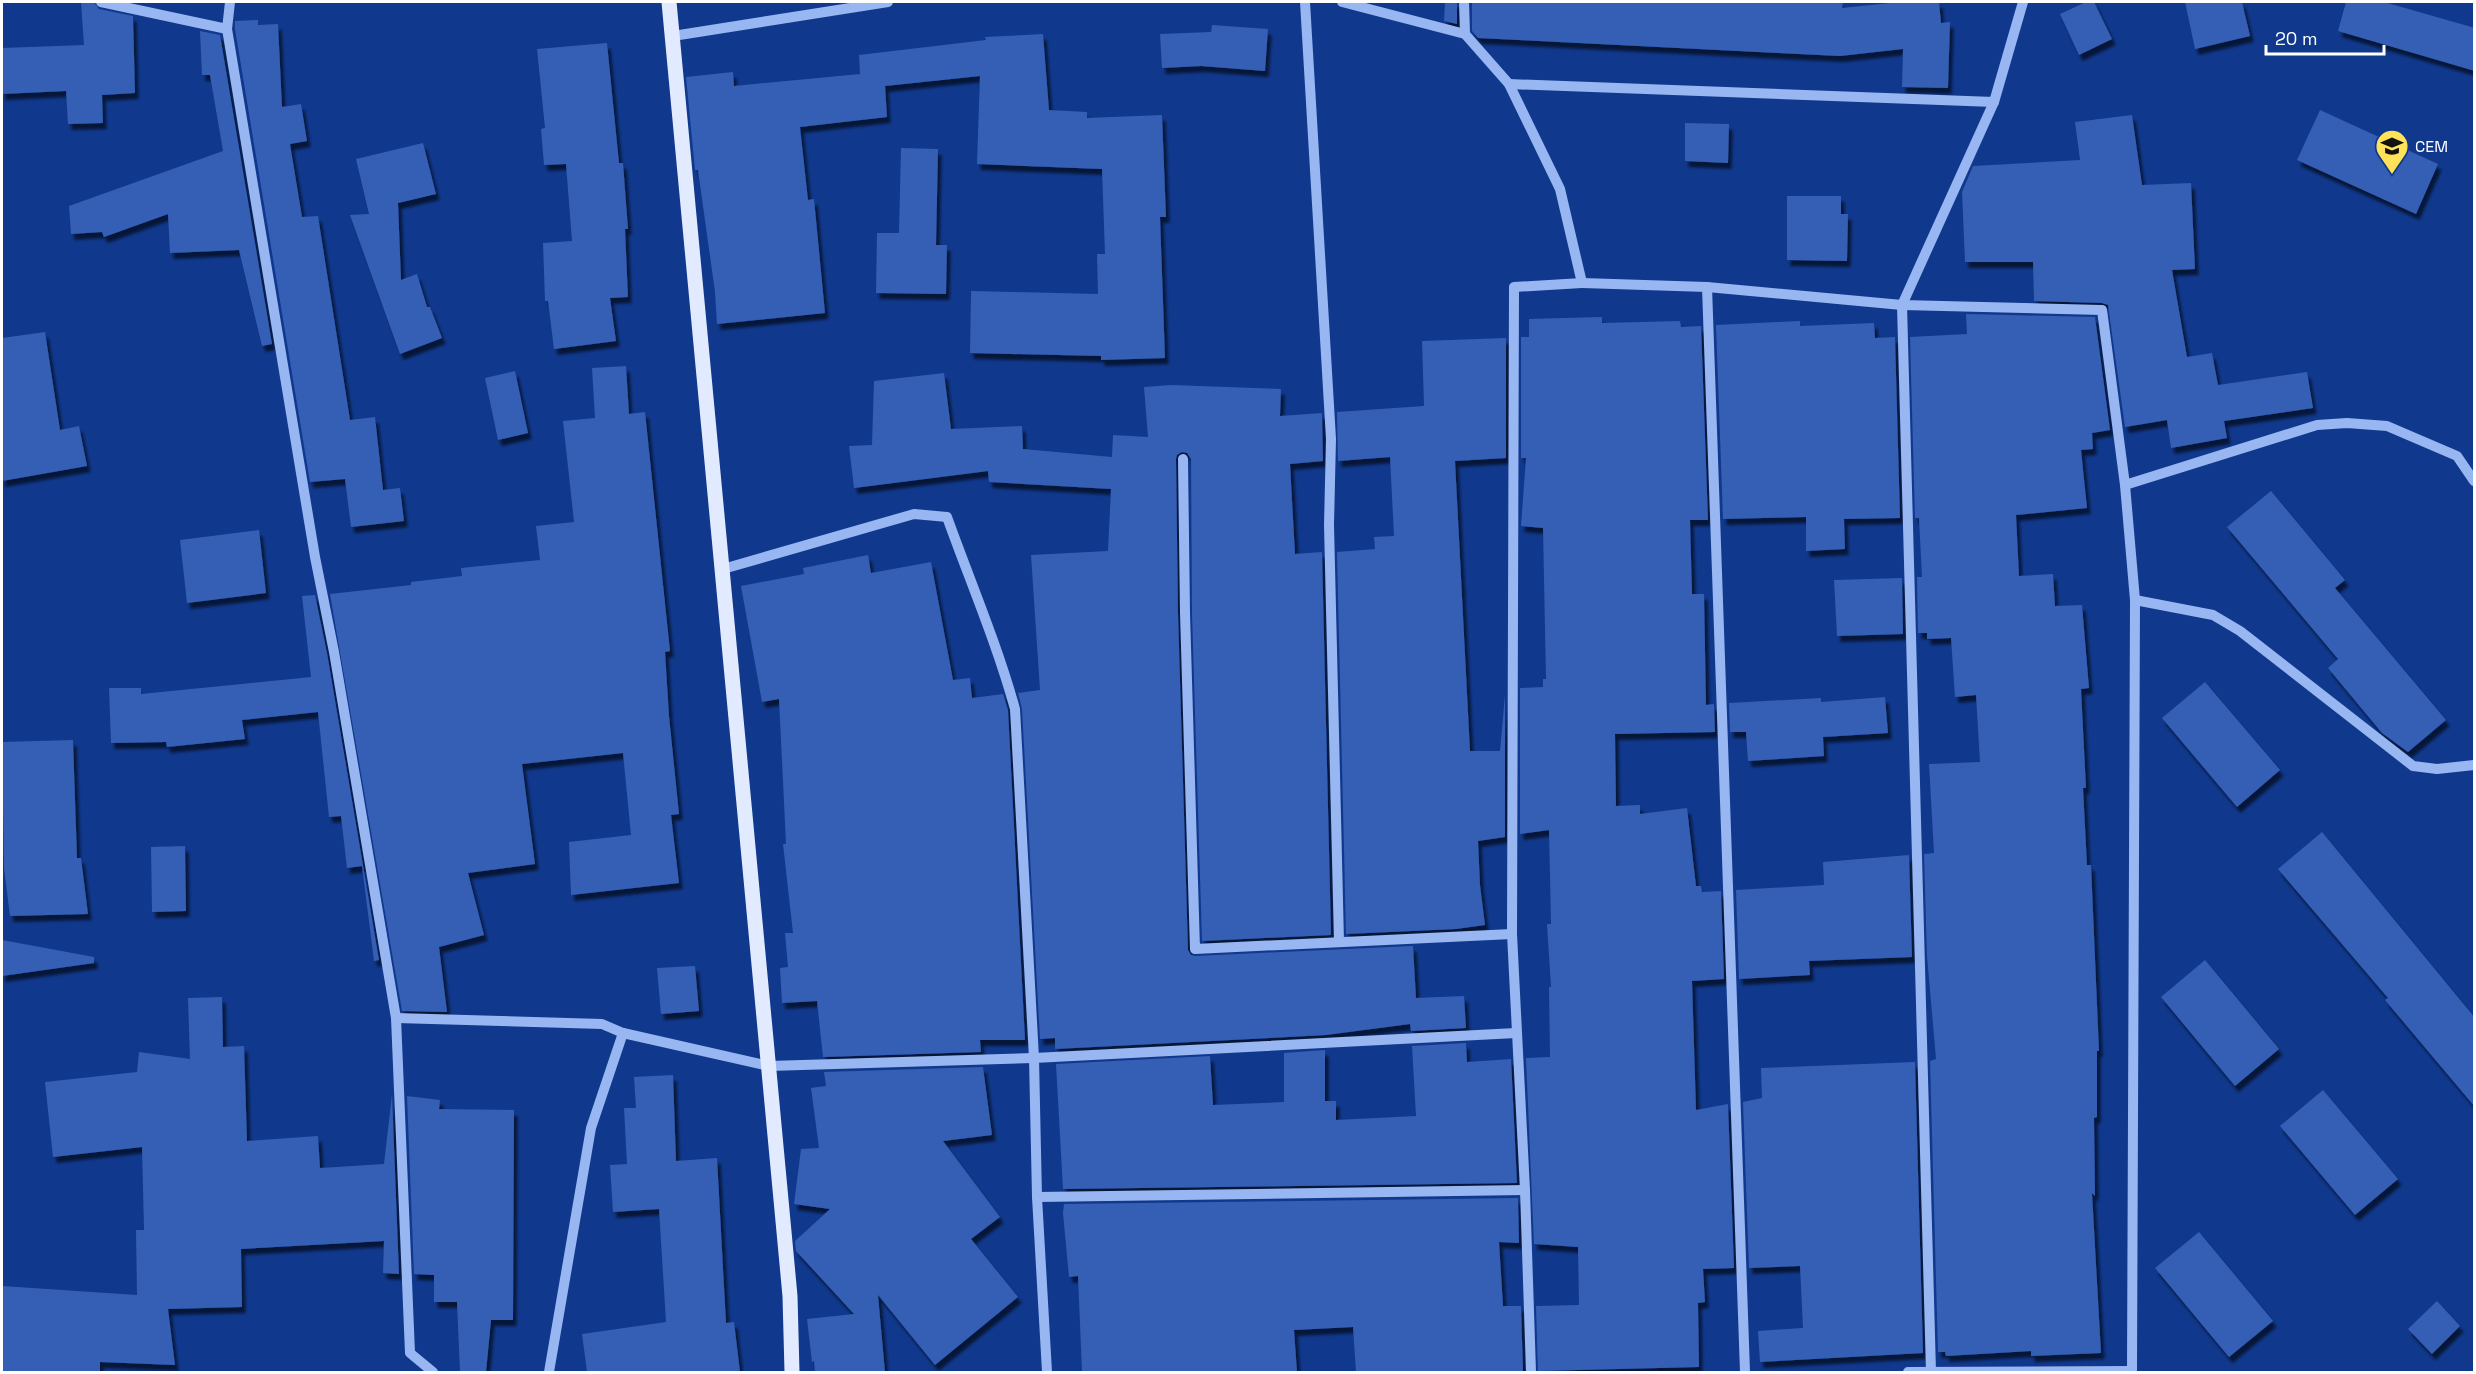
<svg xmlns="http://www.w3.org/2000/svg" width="2476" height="1374" font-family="'Space Grotesk',sans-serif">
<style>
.building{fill:#345fb4;filter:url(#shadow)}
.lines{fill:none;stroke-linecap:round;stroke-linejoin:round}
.minor{stroke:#97b6f2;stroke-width:10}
.major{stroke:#e2eaff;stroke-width:15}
.labels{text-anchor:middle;stroke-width:4.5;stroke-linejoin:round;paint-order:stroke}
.poi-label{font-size:16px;fill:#fff;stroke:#10388c;text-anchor:start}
</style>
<defs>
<filter id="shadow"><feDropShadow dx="3.5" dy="6" stdDeviation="1.5" flood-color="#0009"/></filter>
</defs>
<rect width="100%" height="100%" fill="#10388c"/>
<g class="building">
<path d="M81 2H94L99 9 133 16 135 93 102 95 103 123 68 124 66 91 2 94V48L84 45Z"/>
<path d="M1445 2H1457V24L1444 21Z"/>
<path d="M1472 2H1843L1842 8 1900 2H1939L1941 23 1950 22 1948 88 1902 87 1903 49 1840 56 1478 38 1472 31Z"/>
<path d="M2086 2H2094L2112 39 2079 55 2060 14Z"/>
<path d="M2185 2H2242L2250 36 2195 49Z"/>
<path d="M2346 2H2384L2475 28V71L2338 31Z"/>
<path d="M258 20V25L278 24 282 107 301 104 307 141 290 144 302 217 318 216 350 420 375 417 383 490 400 488 404 521 351 527 345 479 310 482 235 29V21Z"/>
<path d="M1212 25 1268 29 1265 71 1201 66 1162 68 1160 34 1211 32Z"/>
<path d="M200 31 220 35 272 344 262 346 239 250 170 253 168 214 104 237 102 232 71 234 69 206 223 151 210 75H202Z"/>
<path d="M1043 34 1049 110 1087 112V118L1162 115 1166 217H1160L1165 358 1101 360V356L970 353 971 291 1098 294 1097 254H1105L1102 169 977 164 980 76 885 86 887 117 800 127 808 200 814 199 825 313 717 324 715 292 698 170H695L686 77 733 72 734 86 860 74 859 55 986 40 985 37Z"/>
<path d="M607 43 619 163H623L628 229H625L628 297 610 298 616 341 554 349 548 301H545L543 243 572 241 566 164 544 165 541 129 545 128 537 49Z"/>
<path d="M2320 110 2438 164 2416 214 2297 160Z"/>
<path d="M2132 115 2142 185 2191 183 2195 269 2172 270 2187 357 2212 353 2218 385 2307 372 2313 408 2224 421 2227 438 2171 448 2167 420 2125 427 2108 305 2102 303 2034 301 2033 262H1965L1962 192 1973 166 2080 160 2075 122Z"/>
<path d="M1685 123 1729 124 1728 163 1685 161Z"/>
<path d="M423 143 436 194 398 203 401 280 417 274 427 307H430L442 338 400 354 350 215 369 214 356 159Z"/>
<path d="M901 148 938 149 936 245H947L946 294 876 293 877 233H899Z"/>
<path d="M1787 196H1841V214H1848L1847 261 1787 260Z"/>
<path d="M1966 314 2095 317 2110 430 2092 433 2093 449 2081 450 2087 508 2016 515 2019 576 2053 574 2055 606 2082 605 2089 688 2081 689 2086 788H2083L2087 865H2091L2099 1051H2097V1117L2094 1118 2095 1196 2092 1193 2101 1353 2031 1356V1351L1946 1356 1945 1352H1938L1930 1061 1936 1059 1927 956 1924 854 1934 853 1929 764 1980 762 1976 695 1955 697 1951 638 1927 639V633H1918L1917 577H1922L1919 518H1915L1910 337 1967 334Z"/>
<path d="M1602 317V323L1680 321 1681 327 1701 326 1708 520H1690L1692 594H1704L1706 705 1714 704 1715 732 1615 734 1616 806 1640 805V814L1687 808 1696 886H1701L1702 892 1721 891 1724 979 1692 981 1696 1110 1728 1104 1734 1268 1703 1269 1705 1302 1698 1303 1699 1367 1538 1371 1536 1306 1579 1305 1578 1247 1534 1244 1526 1058 1550 1057 1549 987H1551L1547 924H1551L1549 830 1520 834V688L1543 687V679H1546L1543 528 1521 526 1526 458H1521V337H1529V319Z"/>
<path d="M1800 321V326L1874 323 1875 338 1895 337 1900 518 1844 519 1845 549 1806 551V517L1723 519 1716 325Z"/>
<path d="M45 332 60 430 79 426 87 466 2 481V338Z"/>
<path d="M1506 338V458L1455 461 1470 751H1500L1505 695V837L1478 841 1480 885 1485 925 1456 929 1346 934 1337 552 1375 549 1374 537 1394 536 1390 457 1338 461 1337 412 1424 406 1422 341Z"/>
<path d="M626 366 629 414 645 412 670 651 665 652 669 716 679 814 671 815 679 883 571 895 569 842 631 835 623 753 522 764 535 864 468 873 484 935 439 947 447 1012 402 1011 330 594 411 585V582L462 576 461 568 540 560 536 526 574 522 563 421 595 418 592 368Z"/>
<path d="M515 371 528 433 498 440 485 378Z"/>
<path d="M944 373 951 429 1022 426 1023 449 1112 457 1113 435 1148 437 1144 387 1171 385 1281 389 1280 416 1322 413 1323 461 1290 464 1295 554 1322 552 1331 935 1202 941 1192 613 1191 459 1187 453 1182 452 1177 455 1176 459 1178 613 1188 950 1191 955 1195 956 1413 946 1416 998 1464 996 1466 1028 1411 1031 1410 1024 1326 1035 1055 1049V1038L1040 1039 1022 709 1018 693 1040 690 1031 555 1108 551 1111 489 989 482 988 471 854 488 849 446 872 445 874 381Z"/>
<path d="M2271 491 2345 580 2335 588 2446 720 2408 752 2382 733 2328 668 2338 659 2227 527Z"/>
<path d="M259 530 266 593 187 603 180 540Z"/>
<path d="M868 555 871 573 931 562 953 680 970 678 972 698 1003 694 1008 710 1025 1040H980L981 1052 823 1057 817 1001 782 1003 780 968 788 967 785 933H793L783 844H786L779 699 762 702 741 586 804 574 803 568Z"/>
<path d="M1902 578 1903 634 1837 636 1834 580Z"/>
<path d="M315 595 327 653 379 960 374 961 362 866 347 868 341 816 329 817 318 712 242 720 245 739 167 747 166 742 111 743 109 688H141V694L311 677 302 596Z"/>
<path d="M2205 682 2280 770 2237 807 2162 718Z"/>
<path d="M1885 697 1888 733 1823 737 1824 756 1748 761 1746 732H1730L1729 703 1821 698V702Z"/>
<path d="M73 740 77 858H81L88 914 10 916 4 868 2 742Z"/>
<path d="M2322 832 2475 1018V1107L2385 1000 2388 998 2278 869Z"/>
<path d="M185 846 186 911 152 912 151 847Z"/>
<path d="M1909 855 1912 957 1809 961 1810 975 1739 979 1736 890 1824 885 1823 862Z"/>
<path d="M2 940 94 957V963L2 976Z"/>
<path d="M2205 960 2279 1049 2235 1086 2161 997Z"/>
<path d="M695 966 699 1011 661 1014 657 968Z"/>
<path d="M222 997 223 1047 244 1046 247 1141 318 1136 320 1168 384 1164 392 1095 399 1274 383 1273 384 1241 241 1249 242 1307 168 1309 175 1365 100 1362V1372H2V1286L137 1295 136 1230H144L142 1147 53 1157 45 1082 137 1072 139 1052 190 1059 188 998Z"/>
<path d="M1466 1043 1467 1062 1511 1059 1517 1183 1063 1189 1056 1064 1210 1056 1213 1105 1284 1102V1053L1325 1050V1101H1336V1120L1416 1116 1412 1046Z"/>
<path d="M1915 1062 1923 1353 1760 1362 1758 1331 1803 1328 1800 1266 1749 1268 1743 1102 1762 1098 1761 1068Z"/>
<path d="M983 1067 992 1135 943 1141 1000 1217 971 1239 1018 1297 935 1365 878 1295 885 1372H815L814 1361 812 1362 807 1319 854 1314 796 1251 795 1241 830 1209 794 1204 801 1149 819 1148 811 1088 826 1086 824 1072Z"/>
<path d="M673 1075 676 1161 717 1158 726 1323 734 1322 740 1372H587L582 1334 666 1322 659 1209 613 1212 610 1165 627 1164 624 1108H636L634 1077Z"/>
<path d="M2323 1090 2398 1179 2355 1215 2280 1126Z"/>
<path d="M407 1096 440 1100 439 1109 514 1110 513 1320H491L486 1372H460L457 1302H434V1275L414 1274Z"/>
<path d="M1518 1198 1519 1243 1499 1242 1503 1306H1521L1523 1371 1356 1372 1353 1327 1294 1330 1297 1372H1082L1078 1276 1069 1277 1063 1213 1064 1204Z"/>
<path d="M2199 1232 2273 1321 2229 1357 2155 1268Z"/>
<path d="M2437 1301 2460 1326 2432 1354 2408 1329Z"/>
</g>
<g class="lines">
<g class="minor">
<path d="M101 2 227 29"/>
<path d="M230 2 227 29 315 557 334 652 396 1018 410 1353 433 1372"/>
<path d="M1305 2 1331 439 1329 525 1339 942"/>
<path d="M1342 2 1465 34 1509 84 1560 189 1582 283 1514 287 1512 934 1525 1190 1531 1372"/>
<path d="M1464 2 1465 34"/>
<path d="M673 36 888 2"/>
<path d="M1509 84 1994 102 2023 2"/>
<path d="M1582 283 1707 287 1902 305 2102 310 2125 485 2317 425 2347 423 2387 426 2457 456 2474 481"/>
<path d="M1707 287 1745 1372"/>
<path d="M1183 459 1185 613 1195 949 1512 934"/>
<path d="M2125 485 2135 600 2132 1372"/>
<path d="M723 569 914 514 947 517C970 581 997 644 1015 709L1034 1058 1037 1197 1047 1372"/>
<path d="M2135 600 2213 615 2240 631 2413 766 2437 769 2474 765"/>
<path d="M396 1018 602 1024 623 1033 769 1066 1034 1058 1516 1033"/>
<path d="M1037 1197 1525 1190"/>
<path d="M549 1372 591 1128 623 1033"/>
<path d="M1908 1372 2132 1371"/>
<path d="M1931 1372 1902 305 1994 102"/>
</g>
<path class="major" d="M669 2 790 1296 792 1372"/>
</g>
<defs>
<symbol id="school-pin" viewBox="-11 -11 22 30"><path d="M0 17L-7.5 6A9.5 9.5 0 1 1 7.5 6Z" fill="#ffe258" stroke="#10388c"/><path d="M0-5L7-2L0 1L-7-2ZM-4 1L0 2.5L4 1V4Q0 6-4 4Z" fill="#111"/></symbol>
</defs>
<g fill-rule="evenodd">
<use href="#school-pin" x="2373" y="127" width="38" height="52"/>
</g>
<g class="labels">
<g class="poi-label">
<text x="2415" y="152">CEM</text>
</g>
</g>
<rect width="2476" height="1374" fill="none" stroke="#ffffff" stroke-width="6"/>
<path d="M2266 45v9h118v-9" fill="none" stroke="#ffffff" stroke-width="3"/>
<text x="2275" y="45" font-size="18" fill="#ffffff" stroke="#10388c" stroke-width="4.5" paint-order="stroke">20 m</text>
</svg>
